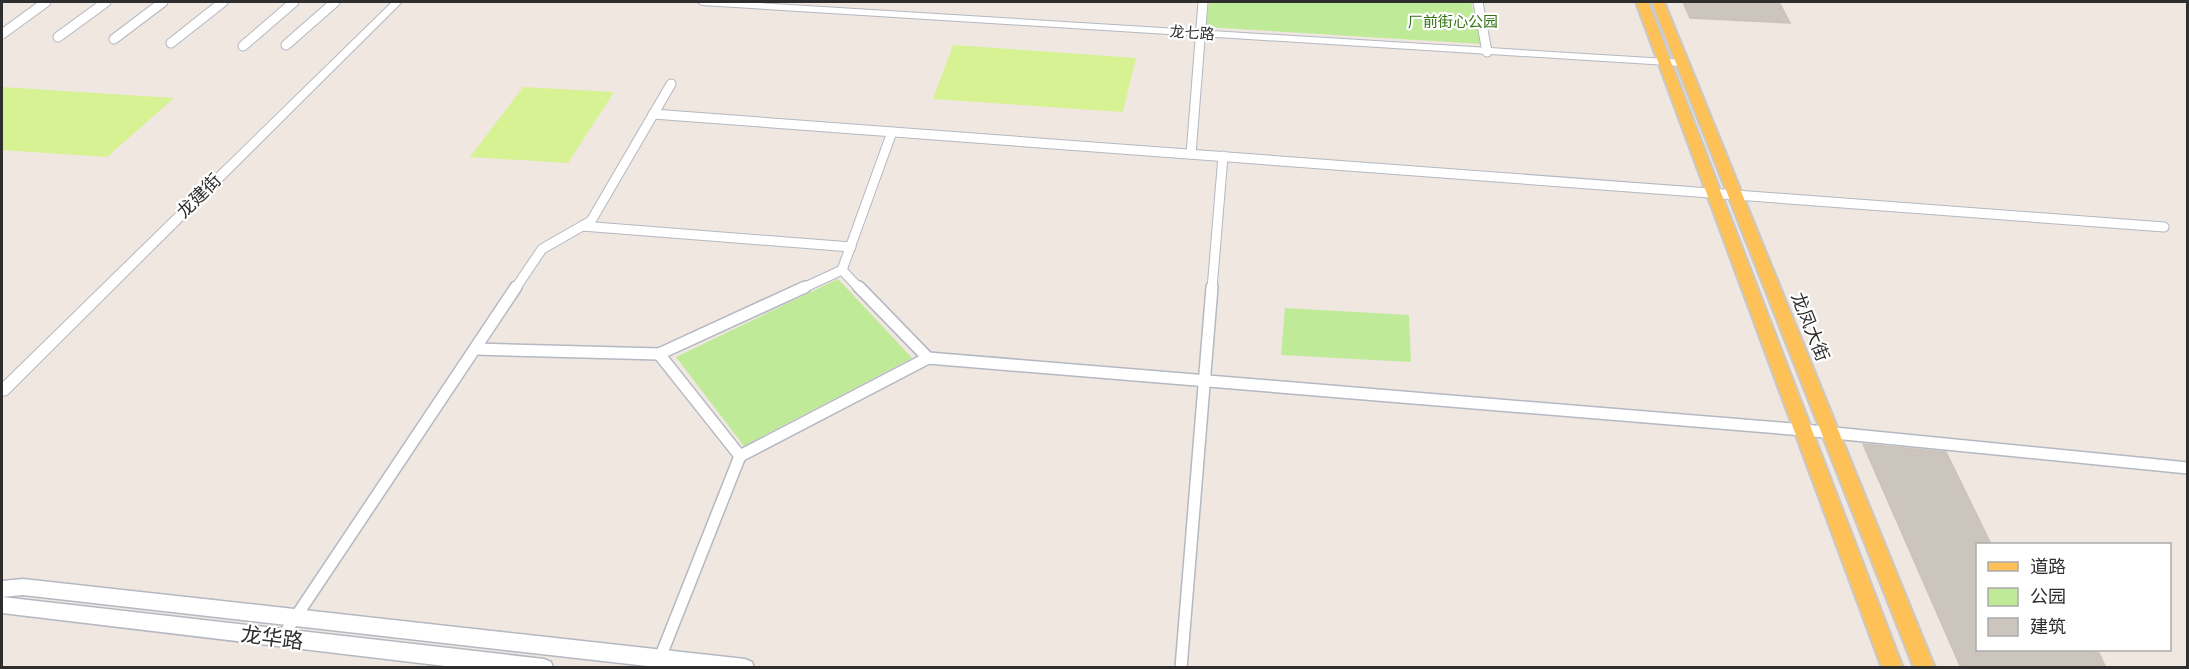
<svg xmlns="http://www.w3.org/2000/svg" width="2189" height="669" font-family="'Fira Sans','Noto Sans SC',sans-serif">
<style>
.green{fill:#bfea98}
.pitch{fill:#d6f293}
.building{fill:#cbc5be;stroke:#ccc3b8;stroke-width:1.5}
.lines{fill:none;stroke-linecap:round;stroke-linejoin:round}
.minor-far1-casing{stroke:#b3b8c2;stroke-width:11}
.minor-casing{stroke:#b3b8c2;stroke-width:14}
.tertiary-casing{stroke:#b3b8c2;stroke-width:2}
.secondary-casing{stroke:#b3b8c2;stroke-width:3}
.primary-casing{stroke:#c9c9c9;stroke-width:4}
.minor-far1{stroke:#fff;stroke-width:9}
.minor{stroke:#fff;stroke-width:11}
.tertiary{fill:#fff;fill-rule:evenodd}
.secondary{fill:#fff;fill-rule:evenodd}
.primary{fill:#fdc157;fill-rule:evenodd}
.labels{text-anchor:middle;stroke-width:4.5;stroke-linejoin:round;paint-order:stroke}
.far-park-label{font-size:15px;fill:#357414;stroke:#fff}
.far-street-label{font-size:15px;fill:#2e2e2e;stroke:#fff}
.street-label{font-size:18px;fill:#2e2e2e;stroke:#fff}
.near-street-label{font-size:21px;fill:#2e2e2e;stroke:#fff}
</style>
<rect width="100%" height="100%" fill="#f0e7e0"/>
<g class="green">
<path d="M1209 2H1471L1482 44 1206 27Z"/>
<path d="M838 279 912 358 744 446 676 357Z"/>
<path d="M1285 308 1409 315 1411 362 1281 355Z"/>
</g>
<g class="pitch">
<path d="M953 45 1136 58 1123 112 933 99Z"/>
<path d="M2 87 174 98 107 157 2 150Z"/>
<path d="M523 87 614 92 568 163 470 157Z"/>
</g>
<g class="building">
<path d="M1683 2H1779L1790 23 1690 18Z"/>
<path d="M1863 444 1946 452 1991 544H1977V650H2056L2099 653 2106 668H1961Z"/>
</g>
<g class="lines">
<defs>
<g id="minor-far1">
<path d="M1478 2 1487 52"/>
<path d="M2 34 46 2"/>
<path d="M58 37 106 2"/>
<path d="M114 39 163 2"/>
<path d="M171 43 223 2"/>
<path d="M286 45 335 2"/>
<path d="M243 46 294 2"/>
<path d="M653 114 2164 227"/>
<path d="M1191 154 1203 2"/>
<path d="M582 226 851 247"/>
<path d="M842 270 892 132"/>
<path d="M515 289 542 249 591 221 671 84"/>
<path d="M801 289 842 270 860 289"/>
<path d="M1212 289 1223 156"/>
</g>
<g id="minor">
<path d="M805 287 659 354 740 456 928 358"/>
<path d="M859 287 928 358"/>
<path d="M475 349 659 354"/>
<path d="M928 358 1804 430 2188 468"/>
<path d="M281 639 516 287"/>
<path d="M656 668 740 456"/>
<path d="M1181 668 1212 287"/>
</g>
<g id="tertiary">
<path d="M392 2H402L7 395 2 396V383Z"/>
<path d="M697 2H742L1683 60 1688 63 1683 66 702 5Z"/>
</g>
<g id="secondary">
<path d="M23 579 745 659 752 662 754 668H665L23 595 2 597V581Z"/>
<path d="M2 597 544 659 551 662 553 668H462L2 613Z"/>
</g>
<g id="primary">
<path d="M1636 2H1648L1903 668H1882Z"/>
<path d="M1652 2H1664L1935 668H1914Z"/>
</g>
</defs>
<use href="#minor-far1" class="minor-far1-casing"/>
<use href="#minor" class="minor-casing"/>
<use href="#tertiary" class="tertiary-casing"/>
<use href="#secondary" class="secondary-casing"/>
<use href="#primary" class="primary-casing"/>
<use href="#minor-far1" class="minor-far1"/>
<use href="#minor" class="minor"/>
<use href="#tertiary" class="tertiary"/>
<use href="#secondary" class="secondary"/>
<use href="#primary" class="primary"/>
</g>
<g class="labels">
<g class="far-park-label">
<text x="1453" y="27">厂前街心公园</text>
</g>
<g class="far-street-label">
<text transform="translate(1192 33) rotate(4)" y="5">龙七路</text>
</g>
<g class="street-label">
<text transform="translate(199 196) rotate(-45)" y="6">龙建街</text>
<text transform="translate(1810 327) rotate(68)" y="6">龙凤大街</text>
</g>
<g class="near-street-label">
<text transform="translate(272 638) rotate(7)" y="7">龙华路</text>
</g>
</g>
<rect width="2189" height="669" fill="none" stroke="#2e2e2e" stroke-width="6"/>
<rect x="1976" y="543" width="195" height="108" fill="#ffffff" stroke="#ababab" stroke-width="1.5"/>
<rect x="1988" y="562" width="30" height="9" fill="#fdc157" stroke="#ababab" stroke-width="1.5"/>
<text x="2030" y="573" font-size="18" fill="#2e2e2e">道路</text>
<rect x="1988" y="588" width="30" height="18" fill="#bfea98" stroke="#ababab" stroke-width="1.5"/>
<text x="2030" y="603" font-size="18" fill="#2e2e2e">公园</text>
<rect x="1988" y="618" width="30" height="18" fill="#cbc5be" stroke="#ababab" stroke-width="1.5"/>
<text x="2030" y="633" font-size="18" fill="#2e2e2e">建筑</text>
</svg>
